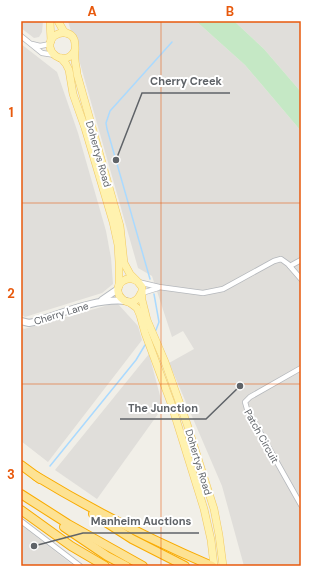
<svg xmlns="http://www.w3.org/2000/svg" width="322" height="587" font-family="'DM Sans',sans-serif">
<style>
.industrial{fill:#e0deda}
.green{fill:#c5e8c5}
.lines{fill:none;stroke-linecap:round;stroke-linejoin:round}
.stream{stroke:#aadaff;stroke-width:1.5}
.street-casing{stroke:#b5b8bc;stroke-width:6}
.secondary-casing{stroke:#b6babf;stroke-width:8}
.primary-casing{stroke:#f2c960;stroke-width:8}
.highway-casing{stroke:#f9ab00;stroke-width:10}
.street{stroke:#fff;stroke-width:4.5}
.secondary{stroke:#fff;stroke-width:6}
.primary{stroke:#fff2af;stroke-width:7}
.highway{stroke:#fde293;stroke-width:8}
.grid{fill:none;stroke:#e8590c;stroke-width:1;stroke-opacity:0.55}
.labels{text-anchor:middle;stroke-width:4;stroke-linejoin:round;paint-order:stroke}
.street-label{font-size:10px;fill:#5f6368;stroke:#fff}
.leader{fill:none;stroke:#5f6368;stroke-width:1.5}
.callout-dot{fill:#5f6368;stroke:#fff;stroke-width:1.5}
.callout-label{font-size:11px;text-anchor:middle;font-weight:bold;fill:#5f6368;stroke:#fff;stroke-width:4;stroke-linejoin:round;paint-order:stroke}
.neatline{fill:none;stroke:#e8590c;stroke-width:1.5}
.grid-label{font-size:13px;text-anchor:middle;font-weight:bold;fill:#e8590c}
</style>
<rect width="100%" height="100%" fill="#f1efe8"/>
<g class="industrial">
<path d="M21 21H43L42 32 39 37 34 38 21 28Z"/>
<path d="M68 21H196L245 65 301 131V566H244L222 486 169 363 194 349 183 331 172 337 152 276 138 268Z"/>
<path d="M234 21H301V92L264 49Z"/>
<path d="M21 44 57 72 78 133 106 231 111 258 113 284 102 293 25 317 21 314Z"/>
<path d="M112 304H118L138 326 142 340 48 462 21 441V327L24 329Z"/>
<path d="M149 354 163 407 97 499 55 470Z"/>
<path d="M21 525 74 566H21Z"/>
</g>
<path class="green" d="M196 21H234L264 49 301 92V131L245 65Z"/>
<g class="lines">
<g class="stream">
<path d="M150 279 107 129 106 123 110 111 172 42"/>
<path d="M154 294 159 322 156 330"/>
<path d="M50 466 136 360 145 345"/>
</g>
<defs>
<g id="street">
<path d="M21 36 42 53 55 55"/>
<path d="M32 44 40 46 50 44"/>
<path d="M290 266 301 260"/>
<path d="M138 282 159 287 203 293 223 289 274 261 281 259 288 264 301 279"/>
<path d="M142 293 158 288"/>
<path d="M301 368 250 397 245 402 247 409 301 505"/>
<path d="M21 521 80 566"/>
</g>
<g id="secondary">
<path d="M102 300 118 289"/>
<path d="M21 321 29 323 34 322C63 313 95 298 126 301"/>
</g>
<g id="primary">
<path d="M50 21 51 41"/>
<path d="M58 21 63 30 66 33"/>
<path d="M75 50C65 70 40 50 54 36 57 34 61 32 66 33 79 36 74 49 75 59 75 64 77 69 77 74L120 226 124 263 130 274 138 282 142 287V300L147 320 165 362 187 424 214 509 219 535 223 566"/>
<path d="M61 58 66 64 69 70 73 94 85 128 113 222 118 245 119 262V286"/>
<path d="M135 280C131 278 127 278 123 281 107 292 132 315 141 293"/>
<path d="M129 302 137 308 140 315 145 333 171 403 204 509 211 540 214 566"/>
</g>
<g id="highway">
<path d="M21 465 40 479"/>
<path d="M36 476C92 510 151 540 212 566"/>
<path d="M21 494 68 524 143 566"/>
<path d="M21 510 71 546 105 566"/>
<path d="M93 514 132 539 185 566"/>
<path d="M64 527 107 556 126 566"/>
</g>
</defs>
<use href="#street" class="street-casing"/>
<use href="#secondary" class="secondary-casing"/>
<use href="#primary" class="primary-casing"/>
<use href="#highway" class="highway-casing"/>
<use href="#street" class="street"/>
<use href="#secondary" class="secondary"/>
<use href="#primary" class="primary"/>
<use href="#highway" class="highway"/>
</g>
<path class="grid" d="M161 21V566M21 203H301M21 384H301"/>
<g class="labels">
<g class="street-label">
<text transform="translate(99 154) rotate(74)" y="4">Dohertys Road</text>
<text transform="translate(61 313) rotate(-17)" y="4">Cherry Lane</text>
<text transform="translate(262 436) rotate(61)" y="4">Patch Circuit</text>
<text transform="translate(199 462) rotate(73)" y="4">Dohertys Road</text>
</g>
</g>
<path class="leader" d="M116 160L142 93H230M240 386L206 419H120M34 546L83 533H199"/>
<g class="callout-dot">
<circle cx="116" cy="160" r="4"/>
<circle cx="240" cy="386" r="4"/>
<circle cx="34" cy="546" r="4"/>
</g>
<g class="callout-label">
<text x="186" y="85">Cherry Creek</text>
<text x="163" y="412">The Junction</text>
<text x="141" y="525">Manheim Auctions</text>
</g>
<rect width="322" height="587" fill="none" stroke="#ffffff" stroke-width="44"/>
<rect x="22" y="22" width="278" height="543" class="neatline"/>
<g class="grid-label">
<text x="92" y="16">A</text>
<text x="230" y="16">B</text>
<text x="11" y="117">1</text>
<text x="11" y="298">2</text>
<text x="11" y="479">3</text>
</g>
</svg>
